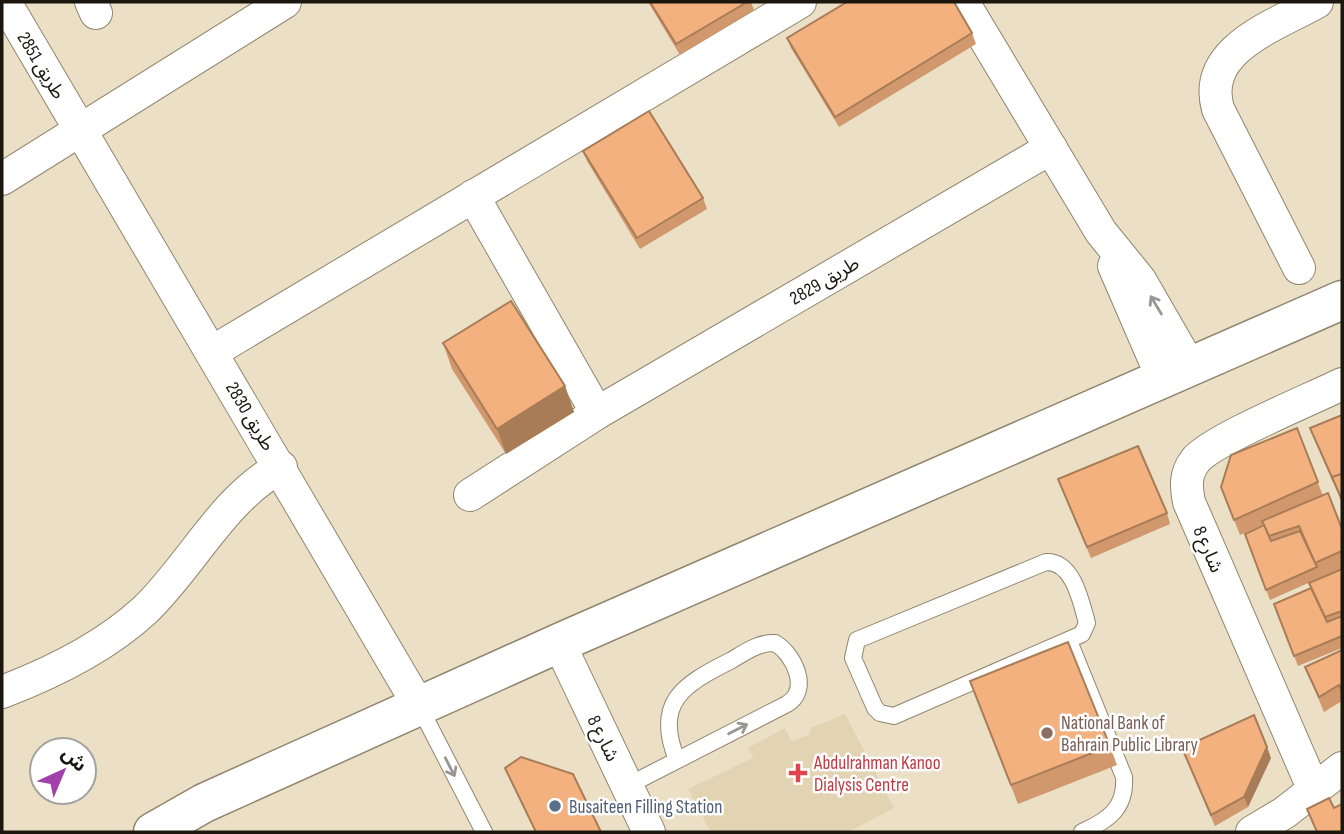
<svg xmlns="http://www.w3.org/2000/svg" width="1344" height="834" font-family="'Sofia Sans Condensed','Noto Sans Arabic',sans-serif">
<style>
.built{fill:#e2d3b3}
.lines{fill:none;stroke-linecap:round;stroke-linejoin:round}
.service-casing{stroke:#90856e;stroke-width:18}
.minor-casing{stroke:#90856e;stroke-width:34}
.tertiary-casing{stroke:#90856e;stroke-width:41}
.service{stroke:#fff;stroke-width:16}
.minor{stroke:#fff;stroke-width:32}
.tertiary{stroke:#fff;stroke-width:38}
.wall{fill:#d0986c}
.shaded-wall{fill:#a97c58}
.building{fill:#f2b17e;stroke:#a97c58;stroke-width:2}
.oneway{stroke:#989793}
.education-dot{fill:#8d6e63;stroke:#fff;stroke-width:2.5}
.health-dot{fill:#e0444e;stroke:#fff;stroke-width:2.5}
.service-dot{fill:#5c6f8a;stroke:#fff;stroke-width:2.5}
.labels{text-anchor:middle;stroke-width:5;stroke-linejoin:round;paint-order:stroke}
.street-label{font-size:19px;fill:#1b170e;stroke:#fff}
.education-label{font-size:19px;fill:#785e54;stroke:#fff;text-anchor:start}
.health-label{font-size:19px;fill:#be3a42;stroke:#fff;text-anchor:start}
.service-label{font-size:19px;fill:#4e5e75;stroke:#fff;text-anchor:start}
</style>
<rect width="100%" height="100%" fill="#ebdfc6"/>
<path class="built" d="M845 714 894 808 848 832H711L688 789 753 758 748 748 785 728 792 742 810 734 811 728Z"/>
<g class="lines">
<defs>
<g id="service">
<path d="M1046 562C1073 561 1081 601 1087 623L1082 634 894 716 880 713 875 708 853 658 857 640Z"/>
<path d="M1069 641 1124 777C1126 808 1109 820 1082 832"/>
<path d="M419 706 484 832"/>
<path d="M627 786 787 704C811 690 794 654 775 643 759 642 744 653 730 661 682 685 654 703 677 760"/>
</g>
<g id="minor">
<path d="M5 2 419 706"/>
<path d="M91 2 96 13"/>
<path d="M963 2 1101 232 1140 280 1189 365"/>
<path d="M2 179 285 2"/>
<path d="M473 196 597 413"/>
<path d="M1114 266 1162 377"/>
<path d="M1299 268 1218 109C1201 49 1275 26 1317 2"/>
<path d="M212 352 800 2"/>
<path d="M470 495 597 413 1051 148"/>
<path d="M559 643 649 832"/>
<path d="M2 692C52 673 105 647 145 610 192 565 223 498 281 467"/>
<path d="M1313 788 1189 502C1186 487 1185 474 1195 461 1209 441 1314 398 1342 384"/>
<path d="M1252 832 1284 813 1342 768"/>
</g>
<path id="tertiary" d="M153 832 204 803 559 643 1342 300"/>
</defs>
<use href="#service" class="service-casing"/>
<use href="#minor" class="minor-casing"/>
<use href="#tertiary" class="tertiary-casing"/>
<use href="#service" class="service"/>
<use href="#minor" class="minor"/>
<use href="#tertiary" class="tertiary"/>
</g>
<g class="wall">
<path d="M648 2H751L754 10 680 55Z"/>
<path d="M972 33 976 44 839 127 791 48 787 38Z"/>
<path d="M583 151 703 198 707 209 640 249 587 161Z"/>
<path d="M443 343 565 386 574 412 506 454 452 369Z"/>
<path d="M1342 415V503L1310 428Z"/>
<path d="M1297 428 1323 496 1342 529V568L1270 600 1245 534 1264 525V524L1240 535 1221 487Z"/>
<path d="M1058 479 1167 513 1170 524 1091 558Z"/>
<path d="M1342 569V648L1298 666 1274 604 1311 588Z"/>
<path d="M1342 650V701L1324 712 1305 667Z"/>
<path d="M970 681 1110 746 1117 765 1018 804Z"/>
<path d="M1182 748 1271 758 1248 807 1215 826Z"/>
</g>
<g class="shaded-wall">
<path d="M565 386 574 412 506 454 497 429Z"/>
<path d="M1267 747 1271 758 1248 807 1244 797Z"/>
</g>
<g class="building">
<path d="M650 2H747L676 44Z"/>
<path d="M847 2H954L972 33 835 117 787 38Z"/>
<path d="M649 111 703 198 637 238 583 151Z"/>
<path d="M511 301 565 386 497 429 443 343Z"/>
<path d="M1342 415V474L1332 477 1334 482 1310 428Z"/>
<path d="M1297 428 1318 482 1234 520 1221 487 1231 455Z"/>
<path d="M1138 446 1167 513 1087 547 1058 479Z"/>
<path d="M1342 474V500L1332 477Z"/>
<path d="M1328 493 1342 529V551L1315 563 1299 526 1269 536 1262 521Z"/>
<path d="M1264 525 1271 541 1300 531 1317 567 1266 590 1245 534Z"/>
<path d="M1342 569V611L1325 617 1309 583Z"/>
<path d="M1311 588 1327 622 1342 616V636L1294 656 1274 604Z"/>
<path d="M1068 642 1110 746 1011 785 970 681Z"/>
<path d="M1342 650V691L1339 685 1319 697 1305 667Z"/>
<path d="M1254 715 1267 747 1244 797 1211 815 1182 748Z"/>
<path d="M521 757 573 774 601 832H536L505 768Z"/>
<path d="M1329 798 1334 808 1342 804V832H1317L1307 809Z"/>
</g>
<defs><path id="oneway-shaft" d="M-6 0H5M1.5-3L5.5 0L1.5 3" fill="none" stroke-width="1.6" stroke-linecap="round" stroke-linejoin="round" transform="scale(1.75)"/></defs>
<g class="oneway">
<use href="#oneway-shaft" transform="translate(1156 305) rotate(-121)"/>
<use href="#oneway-shaft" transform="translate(738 729) rotate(-27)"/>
<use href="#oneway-shaft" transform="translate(450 767) rotate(63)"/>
</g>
<circle class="education-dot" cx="1047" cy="733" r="7"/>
<path class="health-dot" d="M794.5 762.5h7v7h7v7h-7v7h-7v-7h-7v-7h7z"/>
<circle class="service-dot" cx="555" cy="806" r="7"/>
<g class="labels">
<g class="street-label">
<text transform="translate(42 65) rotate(59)" y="7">طريق 2851</text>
<text transform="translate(824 280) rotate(-30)" y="7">طريق 2829</text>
<text transform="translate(251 416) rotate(59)" y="7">طريق 2830</text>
<text transform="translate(1209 549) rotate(67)" y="7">شارع 8</text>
<text transform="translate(604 738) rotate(64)" y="7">شارع 8</text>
</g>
<g class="education-label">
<text x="1061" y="729">National Bank of<tspan x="1061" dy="22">Bahrain Public Library</tspan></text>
</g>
<g class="health-label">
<text x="814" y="769">Abdulrahman Kanoo<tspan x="814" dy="22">Dialysis Centre</tspan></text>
</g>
<g class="service-label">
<text x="569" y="813">Busaiteen Filling Station</text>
</g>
</g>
<rect width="1344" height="834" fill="none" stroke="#1b170e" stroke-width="7"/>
<g transform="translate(63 771) rotate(44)"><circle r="33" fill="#ffffff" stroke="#a4a29f" stroke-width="2"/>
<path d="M0-5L12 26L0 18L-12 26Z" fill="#a142ab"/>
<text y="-10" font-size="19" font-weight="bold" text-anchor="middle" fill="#1b170e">ش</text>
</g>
</svg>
